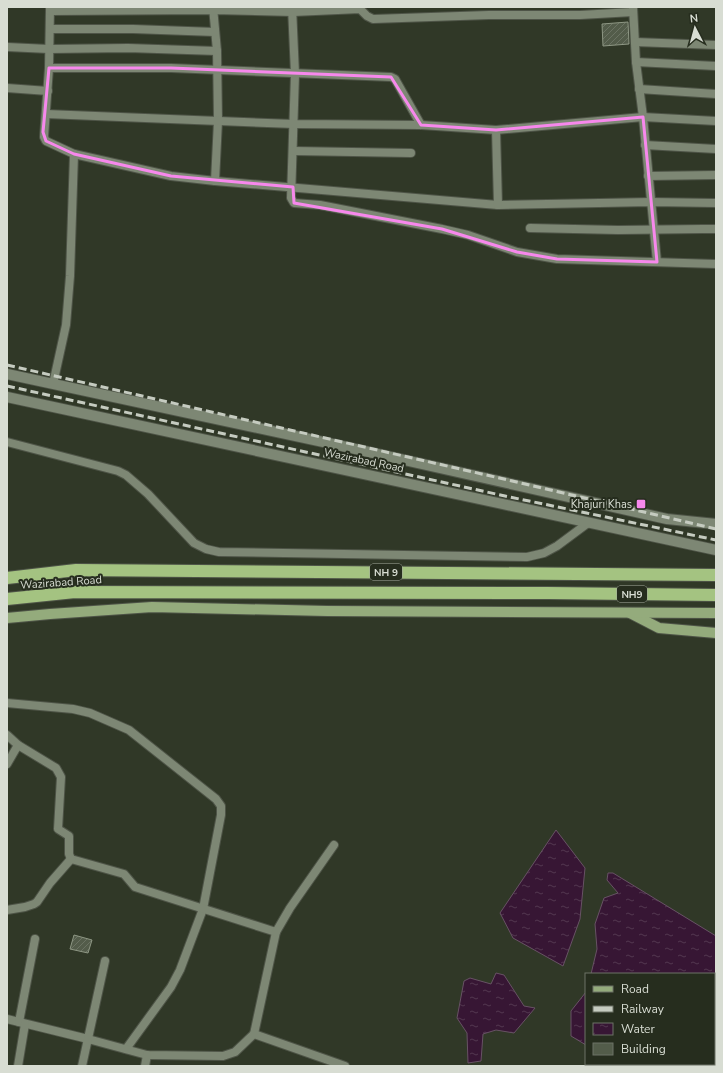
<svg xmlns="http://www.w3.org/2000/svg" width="723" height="1073" font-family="'Nunito Sans',sans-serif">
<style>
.water{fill:url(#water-ripples);stroke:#675264}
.building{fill:url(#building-hatch);stroke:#8e9784}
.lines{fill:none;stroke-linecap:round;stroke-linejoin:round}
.street-casing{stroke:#4e5447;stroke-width:10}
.secondary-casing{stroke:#4e5447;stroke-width:12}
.primary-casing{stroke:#4e5447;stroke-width:12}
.highway-casing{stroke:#4e5447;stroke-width:14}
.street{stroke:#7d8774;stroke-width:8}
.secondary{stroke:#7d8774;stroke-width:10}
.primary{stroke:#94ab7c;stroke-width:10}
.highway{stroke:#a4c381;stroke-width:12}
.rail{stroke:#c5cbc0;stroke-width:3;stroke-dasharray:8 4;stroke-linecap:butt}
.marked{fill:none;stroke:#f788ec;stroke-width:3;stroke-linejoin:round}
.poi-dot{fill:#f788ec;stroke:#262d1e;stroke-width:1.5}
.labels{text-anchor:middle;stroke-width:4;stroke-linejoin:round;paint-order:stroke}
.shield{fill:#262d1e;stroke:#a3a89d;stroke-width:1}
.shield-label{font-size:10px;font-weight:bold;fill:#d8ddd3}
.street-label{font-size:11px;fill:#d8ddd3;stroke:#262d1e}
.poi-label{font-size:11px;fill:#d8ddd3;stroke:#262d1e;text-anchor:end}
</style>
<defs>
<pattern id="water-ripples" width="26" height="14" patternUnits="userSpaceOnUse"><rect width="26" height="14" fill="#371634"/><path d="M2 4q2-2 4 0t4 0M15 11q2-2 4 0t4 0" fill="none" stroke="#533750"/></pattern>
<pattern id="building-hatch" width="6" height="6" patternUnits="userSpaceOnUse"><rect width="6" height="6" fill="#535c4a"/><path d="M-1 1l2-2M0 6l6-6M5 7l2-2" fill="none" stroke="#6b7363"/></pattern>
</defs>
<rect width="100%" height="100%" fill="#303827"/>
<g class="water">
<path d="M556 830 585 868 580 919 563 966 513 938 500 913Z"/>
<path d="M608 873H613L716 936V1024H714V974H591L597 949 595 924 604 898 618 893 607 880Z"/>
<path d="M496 973 504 975 524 1006 535 1008 514 1033 496 1030 483 1034 481 1061 468 1063 467 1033 457 1018 464 981 470 978 491 984Z"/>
<path d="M586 992V1045L571 1036V1011Z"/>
</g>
<g class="building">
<path d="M628 22 629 44 603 46 602 24Z"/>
<path d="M74 935 92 940 88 953 70 949Z"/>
</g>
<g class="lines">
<defs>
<g id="street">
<path d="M50 7 49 68 44 137 46 141 74 154 171 176 215 181 498 205 651 202 716 203"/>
<path d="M213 7 217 51 218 121 215 181"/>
<path d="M292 7 295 74 291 198 294 203 320 205 442 229 468 235 517 252 557 259 716 264"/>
<path d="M633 7 636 62 643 117 657 262"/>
<path d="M50 11 213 10 293 12 360 9 367 16 373 19 489 15H580L633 12"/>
<path d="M50 29H133L215 32"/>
<path d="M635 42 716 45"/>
<path d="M7 47 49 49 128 48 217 51"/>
<path d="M636 62 716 66"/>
<path d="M49 68H171L391 77 395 79 421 125"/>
<path d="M7 88 48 91"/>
<path d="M639 89 716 94"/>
<path d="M46 114 294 124 421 125 496 130 643 117 716 121"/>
<path d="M496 130 498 205"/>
<path d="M645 145 716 149"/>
<path d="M294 151 411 153"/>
<path d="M648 176 716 175"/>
<path d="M530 228 618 230 703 229H716"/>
<path d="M53 384 66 325 70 276 74 154"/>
<path d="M7 442 118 471 126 475 148 494 194 543 206 549 219 552 527 557 544 553 557 546 588 523"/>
<path d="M7 703 73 709 90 713 129 730 216 799 221 806V815L203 909 180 970 171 987 126 1049"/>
<path d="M7 735 18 745 56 768 61 777 58 829 69 836V854L71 859 124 874 135 887 276 932 254 1034"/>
<path d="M7 764 18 745"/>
<path d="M7 910 25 907 34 904 37 902 50 883 71 859"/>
<path d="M276 932 290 908 334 845"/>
<path d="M7 1019 88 1039 147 1055 223 1056 235 1052 254 1034 345 1066"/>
<path d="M19 1022 35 939"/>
<path d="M714 1057 716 1056"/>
<path d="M18 1066 25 1024"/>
<path d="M82 1066 105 961"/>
<path d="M145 1066 147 1055"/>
<path d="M636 1066 655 1064"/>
</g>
<g id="secondary">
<path d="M7 374 342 446 667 519 716 524"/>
<path d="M7 397 716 550"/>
</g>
<g id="primary">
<path d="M630 613 659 628 716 633"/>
<path d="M7 618 50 614 152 607 327 611 716 613"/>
</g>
<g id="highway">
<path d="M7 578 76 570 716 575"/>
<path d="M7 599 75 592 548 593 716 595"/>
</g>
</defs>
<use href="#street" class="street-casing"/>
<use href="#secondary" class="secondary-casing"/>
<use href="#primary" class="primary-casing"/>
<use href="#highway" class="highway-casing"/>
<use href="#street" class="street"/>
<use href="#secondary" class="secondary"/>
<use href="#primary" class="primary"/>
<use href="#highway" class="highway"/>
<g class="rail">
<path d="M7 365 508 480 716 529"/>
<path d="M7 386 505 496 716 540"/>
</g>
</g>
<path class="marked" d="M49 68H171L391 77 421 125 496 130 643 117 657 262 557 259 517 252 442 229 294 203 293 187 171 176 74 154 46 141 43 132Z"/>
<rect class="poi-dot" x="636" y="499" width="10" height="10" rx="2"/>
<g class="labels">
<g class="shield">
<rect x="370" y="564" width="32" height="16" rx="3"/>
<rect x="617" y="586" width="30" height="16" rx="3"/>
</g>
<g class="shield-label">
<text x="386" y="576">NH 9</text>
<text x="632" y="598">NH9</text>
</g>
<g class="street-label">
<text transform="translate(364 460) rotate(12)" y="4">Wazirabad Road</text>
<text transform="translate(61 582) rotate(-4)" y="4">Wazirabad Road</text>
</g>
<g class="poi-label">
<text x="632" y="508">Khajuri Khas</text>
</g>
</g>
<rect width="723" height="1073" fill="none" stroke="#d8ddd3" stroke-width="16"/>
<rect x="585" y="973" width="130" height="92" fill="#262d1e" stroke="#6d7366"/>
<rect x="593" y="986" width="20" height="6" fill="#94ab7c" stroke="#6d7366"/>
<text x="621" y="993" font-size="12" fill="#d8ddd3">Road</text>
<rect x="593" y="1006" width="20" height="6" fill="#c5cbc0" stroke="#6d7366"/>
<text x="621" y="1013" font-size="12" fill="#d8ddd3">Railway</text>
<rect x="593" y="1023" width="20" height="12" fill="url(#water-ripples)" stroke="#6d7366"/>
<text x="621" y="1033" font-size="12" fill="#d8ddd3">Water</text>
<rect x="593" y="1043" width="20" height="12" fill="#535c4a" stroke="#6d7366"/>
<text x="621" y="1053" font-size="12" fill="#d8ddd3">Building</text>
<g transform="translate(695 28) rotate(354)" stroke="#262d1e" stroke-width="3" paint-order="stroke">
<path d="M0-3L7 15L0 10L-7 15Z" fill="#d8ddd3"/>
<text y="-6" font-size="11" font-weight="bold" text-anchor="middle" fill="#d8ddd3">N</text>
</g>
</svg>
